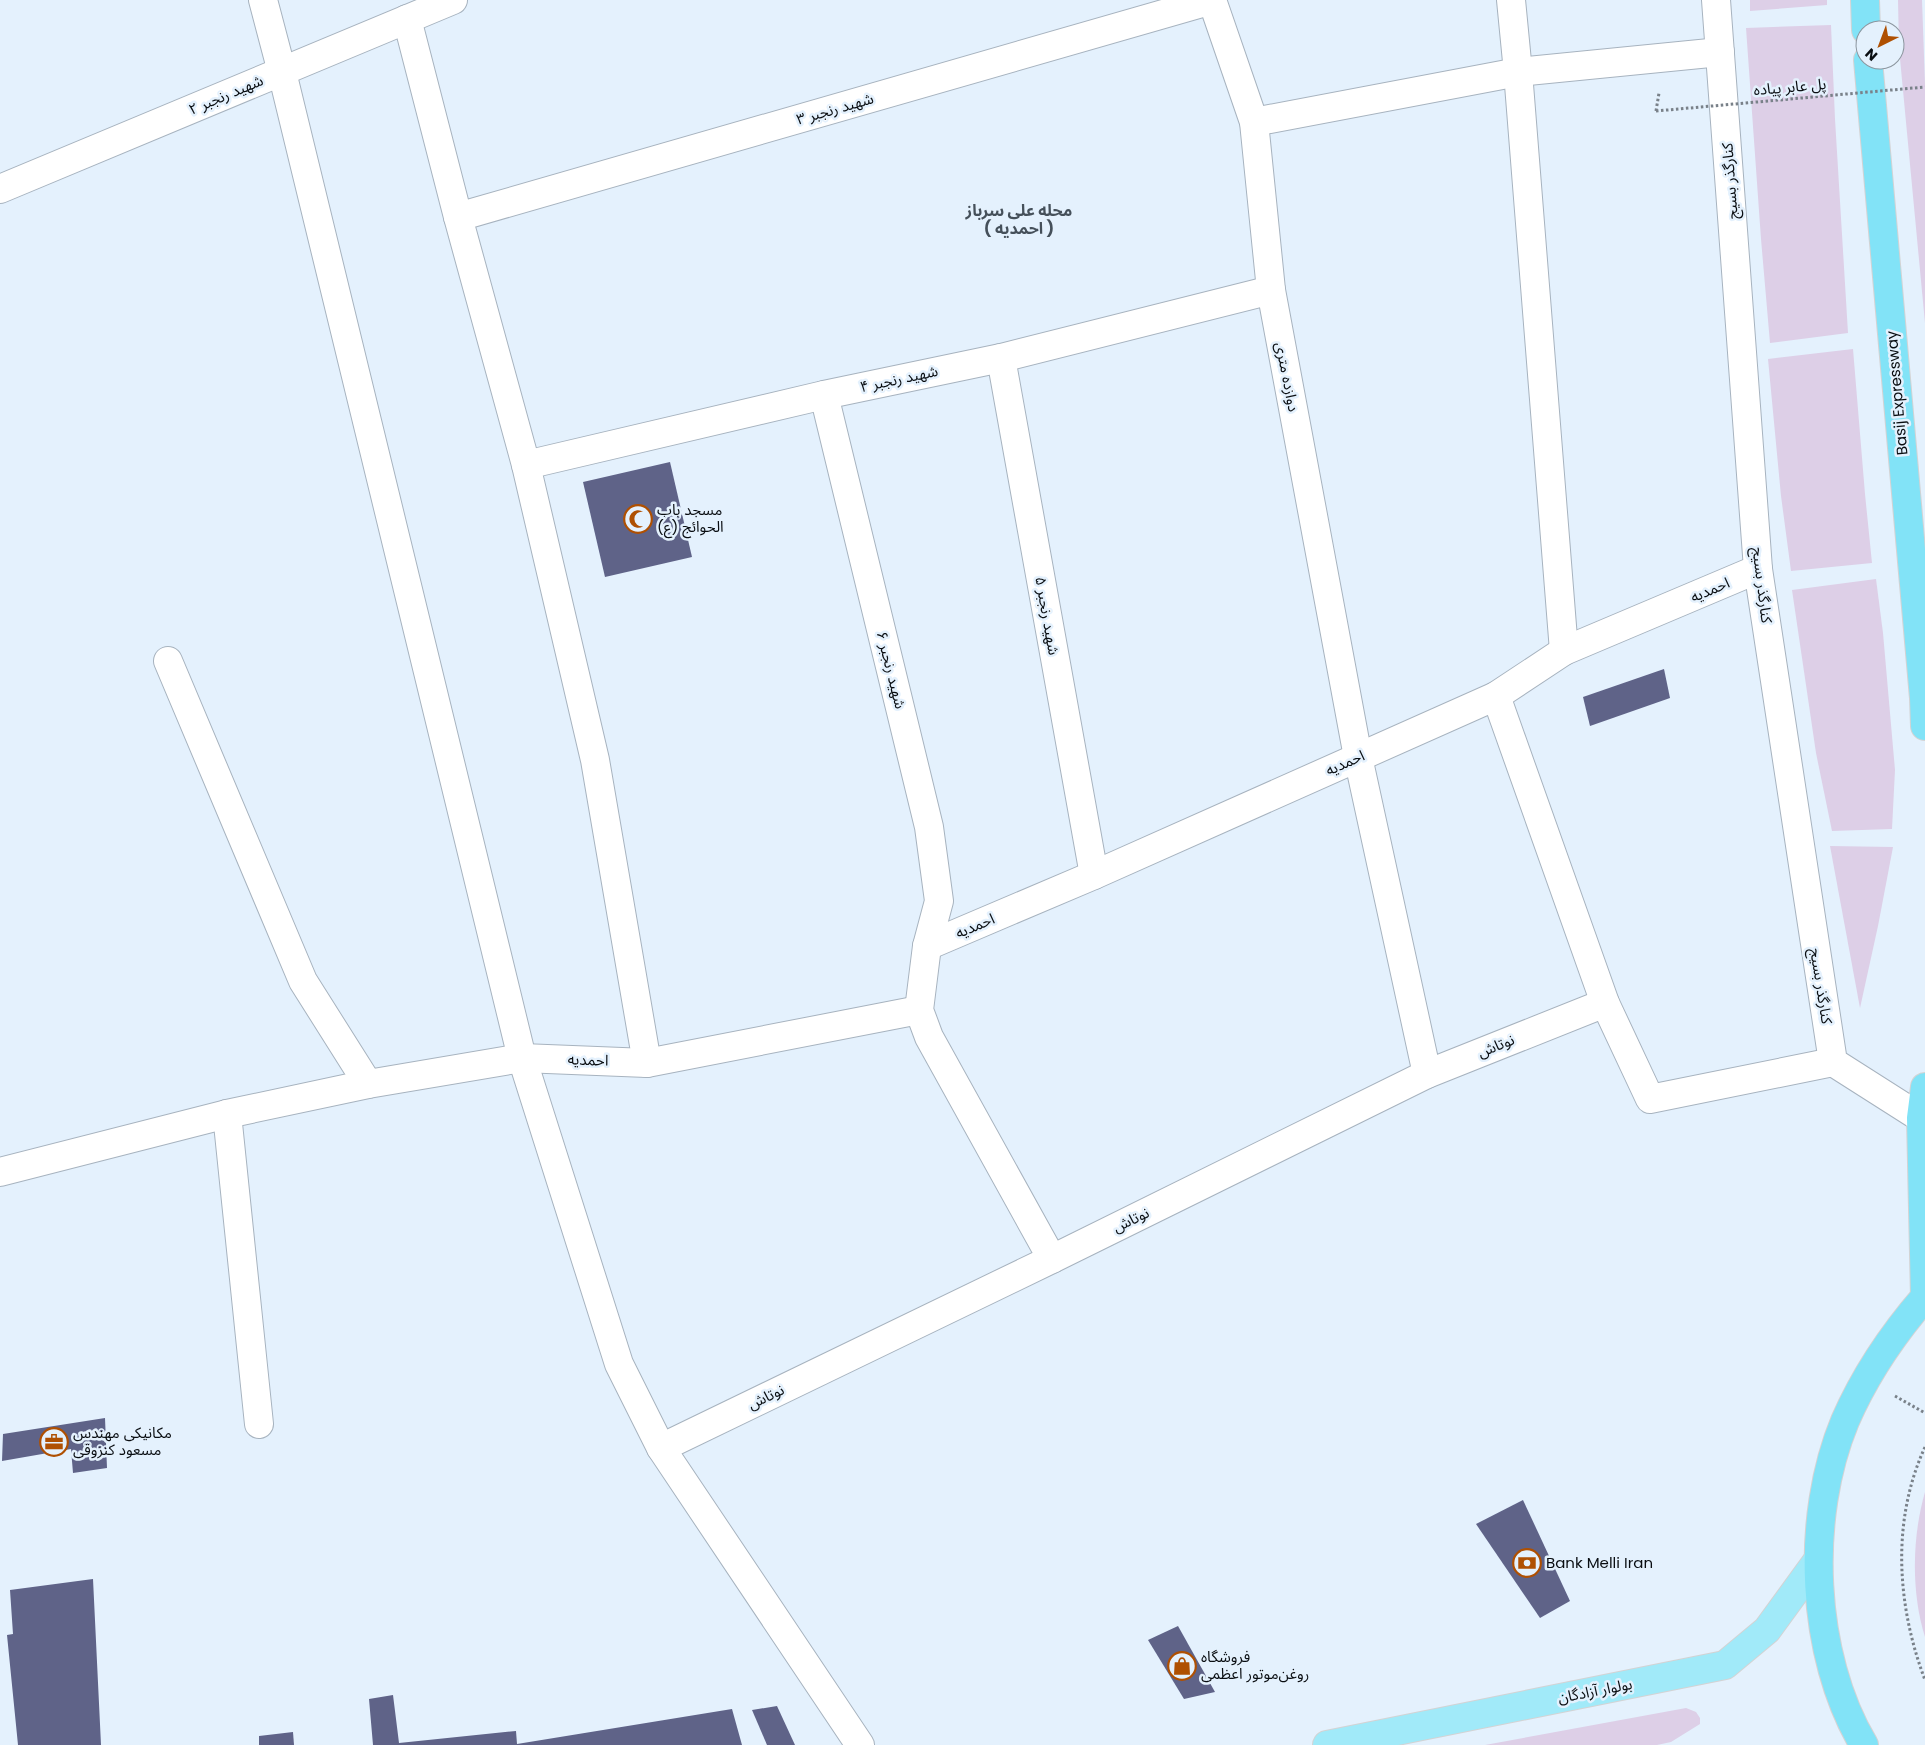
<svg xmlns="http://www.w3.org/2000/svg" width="1925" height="1745" font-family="Poppins,'Noto Sans Arabic',sans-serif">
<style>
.green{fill:#ddcfe7}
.building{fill:#5f6388}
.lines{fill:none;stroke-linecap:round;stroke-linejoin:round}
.minor-casing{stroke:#a7b3bf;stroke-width:30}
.primary-casing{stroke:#d3d3d4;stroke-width:30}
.trunk-casing{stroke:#d3d3d4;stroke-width:30}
.path{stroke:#798189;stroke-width:3;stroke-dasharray:2.5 2.5;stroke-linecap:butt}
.minor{stroke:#fff;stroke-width:28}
.primary{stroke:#a1eaf9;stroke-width:28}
.trunk{stroke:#82e3f7;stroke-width:28}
.path-bridge{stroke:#798189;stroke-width:3;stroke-dasharray:2.5 2.5;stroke-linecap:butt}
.labels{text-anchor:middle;stroke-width:5;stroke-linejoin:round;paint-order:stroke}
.street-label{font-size:15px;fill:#090d11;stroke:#e4f1fd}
.poi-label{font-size:15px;fill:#090d11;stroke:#e4f1fd;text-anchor:start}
.neighbourhood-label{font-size:16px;font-weight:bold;fill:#45505a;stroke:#e4f1fd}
</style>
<rect width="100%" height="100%" fill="#e4f1fd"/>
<g class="green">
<path d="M1750 0H1827V5L1750 11Z"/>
<path d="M1898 0H1922L1925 84V323L1899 48Z"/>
<path d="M1831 25 1835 119 1848 333 1770 343 1761 239 1746 28Z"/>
<path d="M1853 349 1865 494 1872 563 1791 571 1781 496 1768 359Z"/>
<path d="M1876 579 1883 633 1895 770 1892 829 1832 831 1816 753 1792 590Z"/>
<path d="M1830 846 1893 847 1878 926 1860 1008Z"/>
<path d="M1925 1492V1637C1911 1592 1912 1537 1925 1492Z"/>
<path d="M1686 1708 1696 1712 1700 1718V1724L1671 1742 1657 1745H1485Z"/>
</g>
<g class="building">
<path d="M670 462 692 557 605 577 583 482Z"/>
<path d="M1664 669 1670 698 1590 726 1583 697Z"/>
<path d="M105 1418 107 1468 73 1473 71 1449 2 1461 3 1434Z"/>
<path d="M1523 1500 1570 1601 1540 1618 1476 1524Z"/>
<path d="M93 1579 101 1745H18L7 1635 13 1634 10 1590Z"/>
<path d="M1178 1626 1215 1692 1184 1699 1148 1640Z"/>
<path d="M393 1695 399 1743 516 1731 517 1744 732 1709 742 1745H373L369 1699Z"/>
<path d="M777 1706 795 1745H767L752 1710Z"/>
<path d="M293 1732 294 1745H259V1736Z"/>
</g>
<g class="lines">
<defs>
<g id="minor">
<path d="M263 0 282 72 522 1058 619 1364 661 1448 860 1745"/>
<path d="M1212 0 1254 122 1271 290 1358 757 1427 1074"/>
<path d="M1511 0 1518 72 1564 651"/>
<path d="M1716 0 1758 569 1833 1062 1921 1118"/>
<path d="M407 19 458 217 526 465 595 760 647 1063"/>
<path d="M1254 122 1518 72 1720 52"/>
<path d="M0 189 453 0"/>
<path d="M458 217 1212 0"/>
<path d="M1001 358 1094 875"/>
<path d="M824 395 929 827 939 901 927 946 919 1010 929 1037 1052 1259"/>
<path d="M526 465 824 395 1001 358 1271 290"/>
<path d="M168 661 303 981 368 1084"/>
<path d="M1496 696 1605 1003 1650 1099 1833 1062"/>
<path d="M927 946 1094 875 1496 696 1564 651 1758 569"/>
<path d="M227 1114 259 1424"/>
<path d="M0 1172 227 1114 368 1084 522 1058 647 1063 919 1010"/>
<path d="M661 1448 1052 1259 1427 1074 1605 1003"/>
</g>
<path id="primary" d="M1327 1745 1725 1665 1767 1630 1818 1560"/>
<g id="trunk">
<path d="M1865 0 1866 30"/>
<path d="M1868 60 1924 698 1925 726"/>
<path d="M1925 1298 1921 1118 1925 1087"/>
<path d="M1864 1745C1810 1655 1805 1517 1845 1421 1865 1375 1892 1335 1925 1297"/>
</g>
</defs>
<use href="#minor" class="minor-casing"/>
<use href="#primary" class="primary-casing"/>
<use href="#trunk" class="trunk-casing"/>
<g class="path">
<path d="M1656 111 1659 93"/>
<path d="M1895 1396 1925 1413"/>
<path d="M1925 1447C1891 1521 1897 1606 1925 1680"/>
</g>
<use href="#minor" class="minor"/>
<use href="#primary" class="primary"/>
<use href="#trunk" class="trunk"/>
<path class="path-bridge" d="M1656 111 1925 87"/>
</g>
<defs>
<symbol id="mosque-ring" viewBox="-11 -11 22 22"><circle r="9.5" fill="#e4f1fd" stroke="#af5002" stroke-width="1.5"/><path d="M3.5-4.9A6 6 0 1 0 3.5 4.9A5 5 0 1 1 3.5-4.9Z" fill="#af5002"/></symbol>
<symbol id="office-ring" viewBox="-11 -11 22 22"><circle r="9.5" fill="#e4f1fd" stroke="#af5002" stroke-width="1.5"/><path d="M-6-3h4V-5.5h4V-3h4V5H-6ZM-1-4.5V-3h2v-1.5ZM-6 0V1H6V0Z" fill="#af5002"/></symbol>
<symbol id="bank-ring" viewBox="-11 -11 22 22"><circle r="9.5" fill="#e4f1fd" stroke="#af5002" stroke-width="1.5"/><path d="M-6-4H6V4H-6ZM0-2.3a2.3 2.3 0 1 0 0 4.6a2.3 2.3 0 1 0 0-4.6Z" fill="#af5002"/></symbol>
<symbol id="shop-ring" viewBox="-11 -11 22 22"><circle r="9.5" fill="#e4f1fd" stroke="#af5002" stroke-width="1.5"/><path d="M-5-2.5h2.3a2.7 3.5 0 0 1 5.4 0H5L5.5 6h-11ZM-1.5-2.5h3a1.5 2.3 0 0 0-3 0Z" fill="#af5002"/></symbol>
</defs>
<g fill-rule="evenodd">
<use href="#mosque-ring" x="622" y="503" width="32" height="32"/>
<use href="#office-ring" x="38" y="1426" width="32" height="32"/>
<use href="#bank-ring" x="1511" y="1547" width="32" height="32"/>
<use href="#shop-ring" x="1166" y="1650" width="32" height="32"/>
</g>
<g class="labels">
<g class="street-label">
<text transform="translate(1790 87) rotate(-5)" y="5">پل عابر پیاده</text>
<text transform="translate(226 95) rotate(-23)" y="5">۲ شهید رنجبر</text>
<text transform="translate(835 109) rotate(-16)" y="5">شهید رنجبر ۳</text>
<text transform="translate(1730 181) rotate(-94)" y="5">کنارگذر بسیج</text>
<text transform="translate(1287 377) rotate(79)" y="5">دوازده متری</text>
<text transform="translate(899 379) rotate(-12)" y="5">شهید رنجبر ۴</text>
<text transform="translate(1897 393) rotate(-95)" y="5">Basij Expressway</text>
<text transform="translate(1762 585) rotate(83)" y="5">کنارگذر بسیج</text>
<text transform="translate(1710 590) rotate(-23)" y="5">احمدیه</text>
<text transform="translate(1047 616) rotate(80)" y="5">شهید رنجبر ۵</text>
<text transform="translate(891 670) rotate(76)" y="5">شهید رنجبر ۶</text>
<text transform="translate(1345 763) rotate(-24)" y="5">احمدیه</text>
<text transform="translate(975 926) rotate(-23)" y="5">احمدیه</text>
<text transform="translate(1821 986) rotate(81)" y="5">کنارگذر بسیج</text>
<text transform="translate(1496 1046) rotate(-22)" y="5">نوتاش</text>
<text transform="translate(588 1060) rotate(2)" y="5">احمدیه</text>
<text transform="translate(1131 1220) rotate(-26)" y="5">نوتاش</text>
<text transform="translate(766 1397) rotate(-26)" y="5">نوتاش</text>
<text transform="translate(1595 1691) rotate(-11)" y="5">بولوار آزادگان</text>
</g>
<g class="poi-label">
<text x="657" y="515">مسجد باب<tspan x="657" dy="17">الحوائج (ع)</tspan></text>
<text x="73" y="1438">مکانیکی مهندس<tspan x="73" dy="17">مسعود کنزوقی</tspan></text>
<text x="1546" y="1568">Bank Melli Iran</text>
<text x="1201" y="1662">فروشگاه<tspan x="1201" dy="17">روغن‌موتور اعظمی</tspan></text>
</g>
<g class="neighbourhood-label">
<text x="1019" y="216">محله علی سرباز<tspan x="1019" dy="18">( احمدیه )</tspan></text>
</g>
</g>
<g transform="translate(1880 45) rotate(222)"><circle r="24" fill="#e4f1fd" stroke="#8c969f"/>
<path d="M0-4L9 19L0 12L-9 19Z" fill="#af5002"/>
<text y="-8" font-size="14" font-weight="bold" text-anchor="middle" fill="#090d11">N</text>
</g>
</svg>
